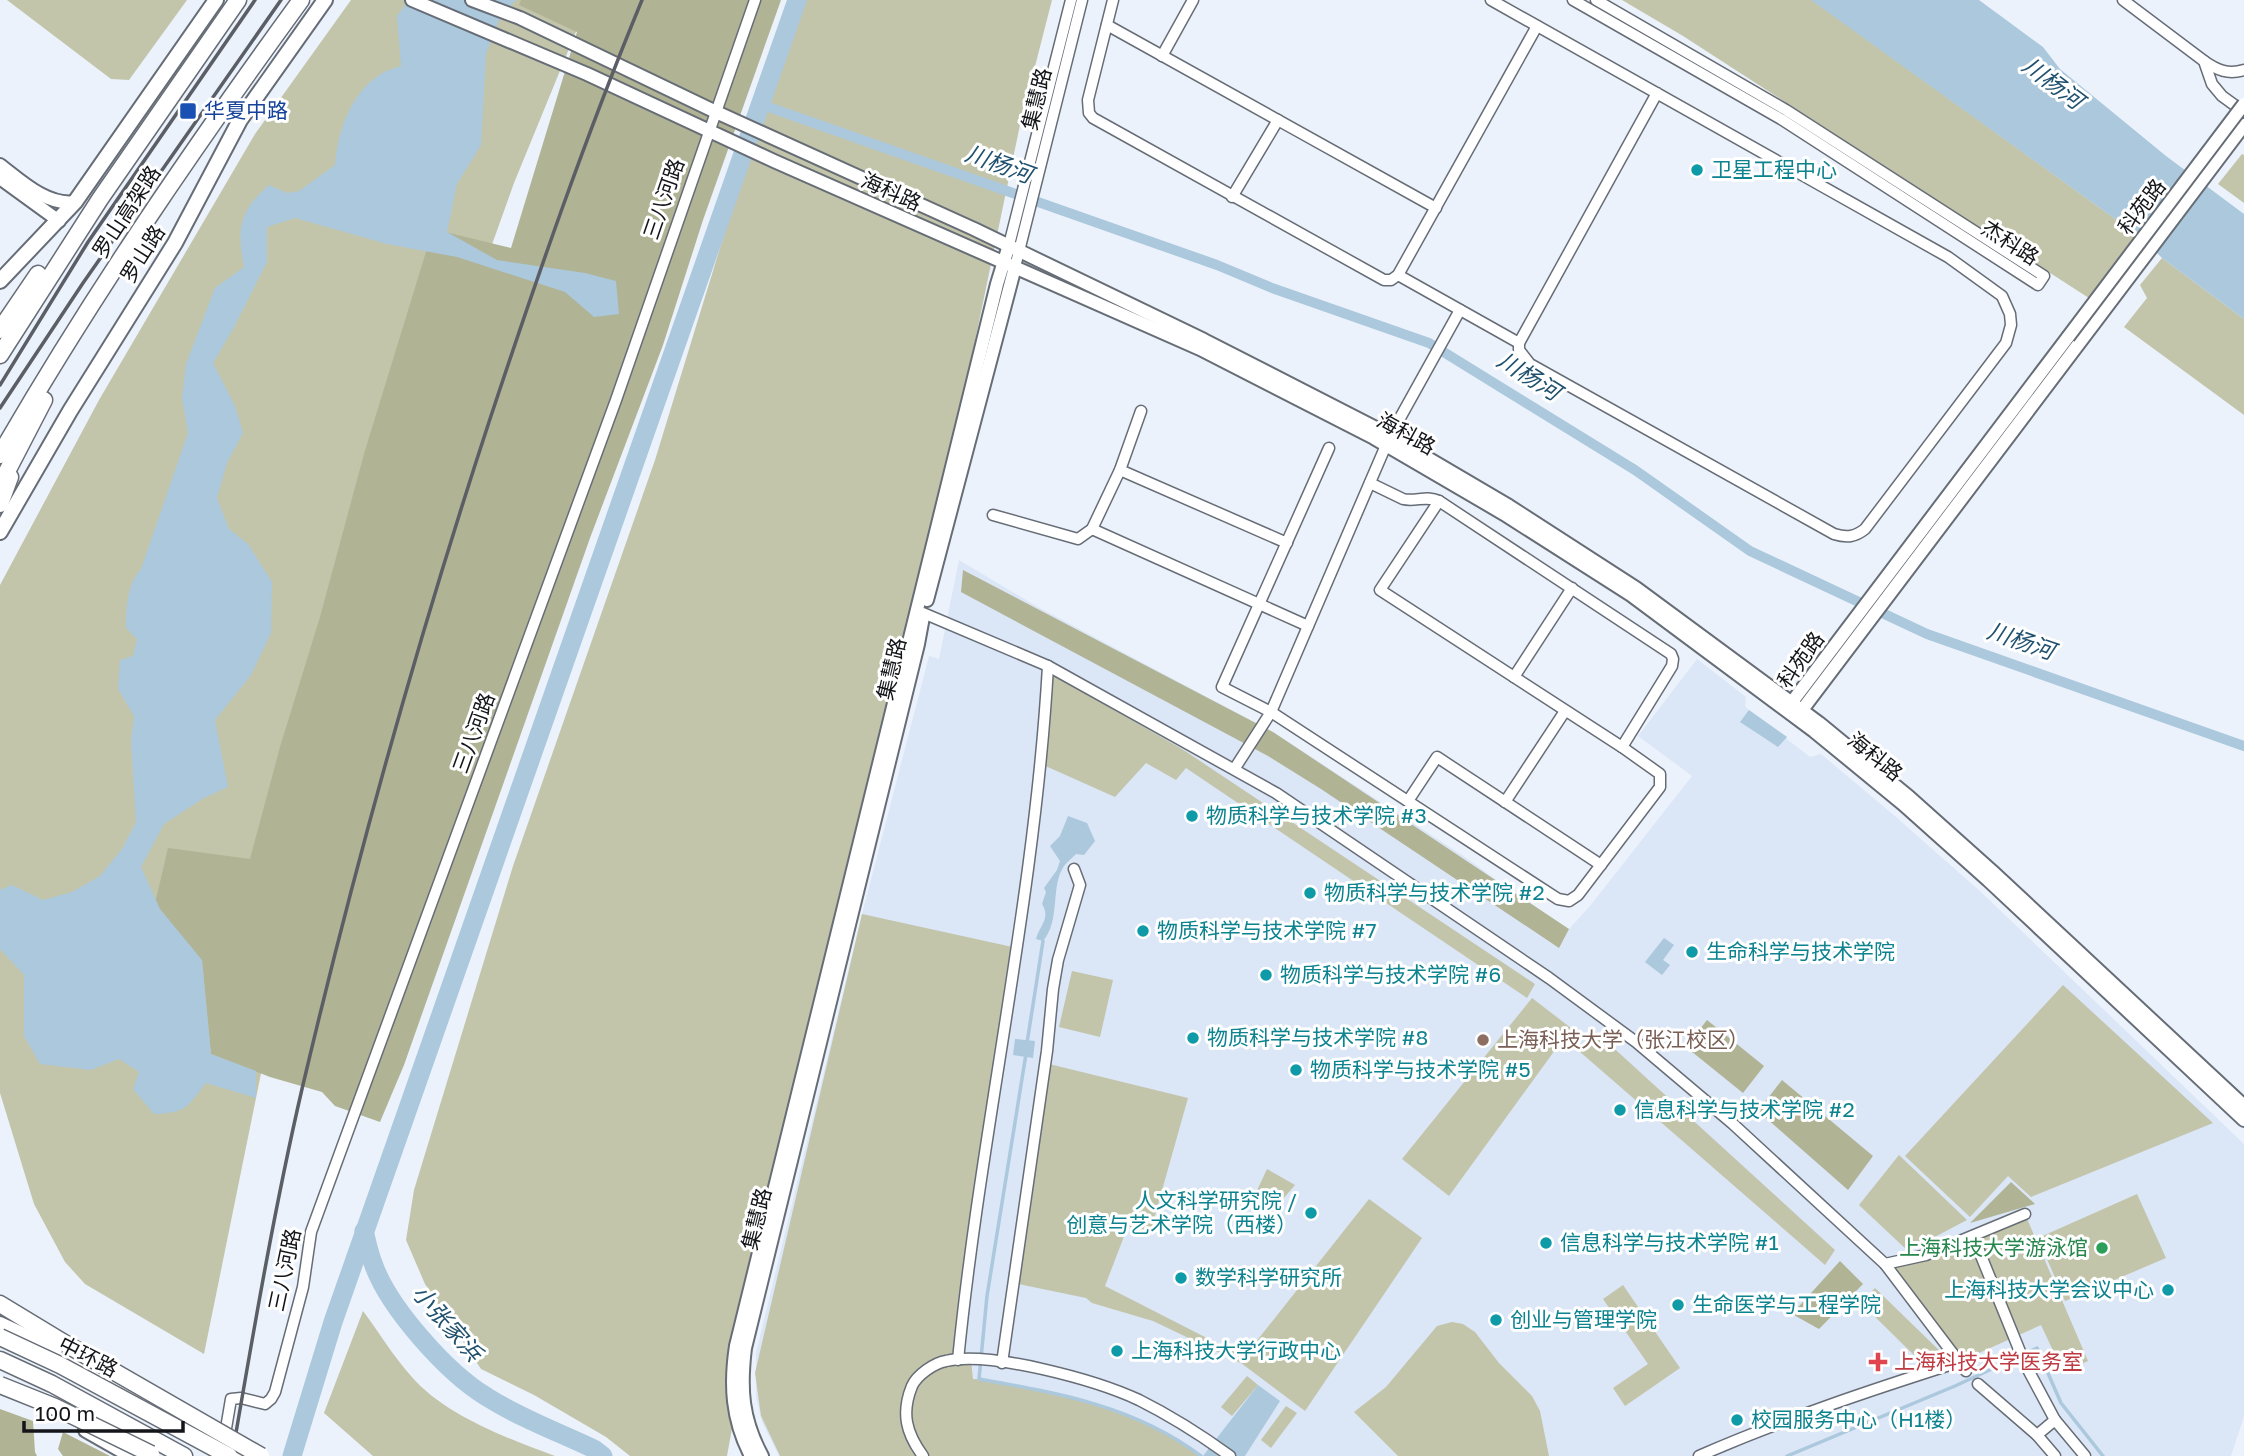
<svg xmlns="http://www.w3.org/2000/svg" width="2244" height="1456" font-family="'Golos Text','Noto Sans SC',sans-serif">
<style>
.built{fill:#dbe6f7}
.green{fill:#c2c5aa}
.forest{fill:#b0b394}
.water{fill:#abc8dd}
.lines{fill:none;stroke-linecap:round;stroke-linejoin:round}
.stream{stroke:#abc8dd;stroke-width:3.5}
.canal{stroke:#abc8dd;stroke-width:10}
.river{stroke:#abc8dd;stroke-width:19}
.minor-casing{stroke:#676d76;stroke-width:13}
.tertiary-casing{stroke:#676d76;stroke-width:16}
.primary-casing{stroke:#676d76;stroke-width:18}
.trunk-casing{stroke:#676d76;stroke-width:19}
.minor{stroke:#fff;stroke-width:10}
.tertiary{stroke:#fff;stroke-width:12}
.primary{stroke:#fff;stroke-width:14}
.trunk{stroke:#fff;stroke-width:16}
.rail{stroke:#5b5f65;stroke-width:3.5}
.tertiary-bridge-casing{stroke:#676d76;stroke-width:16;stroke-linecap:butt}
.trunk-bridge-casing{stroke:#676d76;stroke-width:19;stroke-linecap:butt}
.tertiary-bridge{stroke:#fff;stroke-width:12}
.trunk-bridge{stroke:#fff;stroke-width:16}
.transit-dot{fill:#1a4fb4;stroke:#fff;stroke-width:2.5}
.culture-dot{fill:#0f9aa8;stroke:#fff;stroke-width:2.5}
.education-dot{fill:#8d6e63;stroke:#fff;stroke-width:2.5}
.leisure-dot{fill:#2e9e5b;stroke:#fff;stroke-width:2.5}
.health-dot{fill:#e0444e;stroke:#fff;stroke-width:2.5}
.labels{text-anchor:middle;stroke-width:6;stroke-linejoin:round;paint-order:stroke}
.street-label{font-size:21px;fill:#131519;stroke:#fff}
.transit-label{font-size:21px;fill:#164399;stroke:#fff;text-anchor:start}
.culture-label{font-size:21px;fill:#0d838f;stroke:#fff;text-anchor:start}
.education-label{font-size:21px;fill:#785e54;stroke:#fff;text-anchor:start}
.leisure-label{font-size:21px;fill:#27864d;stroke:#fff;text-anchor:end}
.health-label{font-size:21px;fill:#be3a42;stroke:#fff;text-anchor:start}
.water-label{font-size:23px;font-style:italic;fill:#20516f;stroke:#fff}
</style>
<rect width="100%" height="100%" fill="#ebf2fc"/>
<path class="built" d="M959 560 1036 606 1273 732 1465 857 1543 914 1569 929 1590 906 1692 776 1638 736 1697 659 1746 697 1745 706 1749 710 1810 757 1821 754 1896 817 1982 893 2244 1144V1416L2231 1456H779L762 1422 756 1397V1353L862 914 929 656 939 659Z"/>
<g class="green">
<path d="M7 0H187L129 80 111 79Z"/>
<path d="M351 0H589L514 183 401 499 281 975 204 1354 85 1284 65 1262 34 1204 0 1093V585L99 400 255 134Z"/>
<path d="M796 0H1052L1020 125 931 552 781 1160 727 1456H630L606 1437 534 1395 481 1369 425 1284 406 1240 414 1190 513 866 655 460Z"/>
<path d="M1622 0H1812L2143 239 2095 302 1683 36Z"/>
<path d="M2242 154 2244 155V203L2218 184Z"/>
<path d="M2162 258 2244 319V415L2124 327 2147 298 2140 285Z"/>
<path d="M1053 675 1182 749 1535 984 1527 998 1186 768 1176 780 1146 763 1115 797 1041 764Z"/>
<path d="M862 914 1017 948 958 1361 971 1360 973 1379C989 1379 1006 1383 1021 1386 1085 1397 1149 1416 1201 1456H780L761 1416 755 1373Z"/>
<path d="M1072 971 1113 980 1100 1037 1059 1027Z"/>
<path d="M2063 985 2213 1123 2031 1197 2008 1176 1970 1217 1905 1156Z"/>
<path d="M1532 998 1571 1028 1449 1196 1402 1159Z"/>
<path d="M1595 1031 1835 1250 1825 1265 1579 1051Z"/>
<path d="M1045 1063 1188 1098 1150 1233 1128 1226 1105 1286 1244 1357 1369 1199 1422 1238 1305 1411 1241 1363 1153 1321 1092 1303 1086 1298 1014 1283Z"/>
<path d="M1899 1155 1967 1220 1908 1251 1859 1205Z"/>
<path d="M1267 1169 1295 1185 1271 1213 1252 1201Z"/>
<path d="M2137 1194 2166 1258 2065 1301 2038 1238Z"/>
<path d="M2025 1214 2088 1361 2063 1372 2041 1325 1959 1362 1885 1264 1926 1255Z"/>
<path d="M1623 1285 1680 1368 1625 1406 1613 1388 1648 1364 1603 1299Z"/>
<path d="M1875 1288 1945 1356 1923 1364 1861 1303Z"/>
<path d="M363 1311C379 1332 393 1356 411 1376 444 1415 509 1439 555 1456H373L324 1413Z"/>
<path d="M1452 1322 1463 1324 1475 1332 1499 1363 1532 1396 1540 1411 1549 1456H1398L1354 1412 1386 1387 1437 1326Z"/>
<path d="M1247 1376 1258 1385 1232 1416 1221 1407Z"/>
<path d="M1286 1406 1297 1413 1271 1448 1261 1440Z"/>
</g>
<g class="forest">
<path d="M521 0H781L703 220 663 345 590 538 404 1065 380 1122 335 1106 322 1092 270 1077 211 1054 202 960 150 925 168 848 250 859 280 747 320 617 364 454 433 229 511 248 577 32 519 5Z"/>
<path d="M963 570 1273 732 1569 929 1559 948 1321 789 1268 756 961 592Z"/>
<path d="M1707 1020 1764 1066 1743 1093 1686 1047Z"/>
<path d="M1782 1080 1873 1156 1848 1190 1758 1111Z"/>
<path d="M2011 1182 2035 1204 1970 1223Z"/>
<path d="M1840 1261 1863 1284 1819 1329 1792 1314Z"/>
<path d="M0 1409 33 1421 35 1452 37 1456H0Z"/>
<path d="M63 1432 110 1456H63L58 1449Z"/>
</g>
<g class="water">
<path d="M409 0H516L501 15 486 54 481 145 457 184 447 232 497 260 585 273 616 281 619 314 594 317 565 292 457 257 387 244 295 218 267 227V262L233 329 213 363 235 406 243 433 227 463 217 498 229 529 248 544 272 582 271 633 251 675 215 720 228 787 204 798 164 824 141 867 160 909 202 960 211 1054 256 1071V1098L206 1083C187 1107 187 1113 154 1114L133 1089 139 1072 119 1059 91 1070 40 1064 24 1036V975L0 949V890L12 885 43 900 72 892 100 876 122 849 136 822 131 741 134 716 118 689 120 660 133 656 137 639 126 628C126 608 127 584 141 569L188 433 182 398 186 364 215 288 244 267C237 230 238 212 269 185L287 193 299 191 335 165C338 131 350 93 381 74 387 70 395 68 401 66L397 16Z"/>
<path d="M1811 0H1979L2043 47 2060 69 2166 156 2244 214V319L2162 258 2143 239Z"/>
<path d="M1749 710 1787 737 1778 747 1740 722Z"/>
<path d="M1068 816 1087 823 1095 841 1084 855 1076 854C1072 858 1067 862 1064 866 1050 886 1061 920 1043 941L1036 939C1040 925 1051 918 1042 904L1046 892 1044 888 1057 870 1060 861 1050 846 1060 836Z"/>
<path d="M1664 938 1674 945 1663 960 1670 965 1662 975 1645 962Z"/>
<path d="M1015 1039 1035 1041 1033 1058 1013 1055Z"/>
<path d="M1258 1385 1280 1401 1245 1456H1203Z"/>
</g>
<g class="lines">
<g class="stream">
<path d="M1027 1043 1043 941"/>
<path d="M1026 1054 987 1296 979 1379C1058 1393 1135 1406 1201 1456"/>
<path d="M1787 1456 1955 1386 2037 1348 2061 1403 2103 1456"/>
</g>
<path class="canal" d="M760 104 1217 265 1272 288 1429 343 1635 470 1750 551 1927 634 2244 746"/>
<g class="river">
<path d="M364 1231C367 1242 369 1253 373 1263 388 1307 447 1373 487 1397 520 1418 558 1432 594 1449L603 1456"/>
<path d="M292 1456 333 1322 797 0"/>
</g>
<defs>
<g id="minor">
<path d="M1113 0 1088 100 1089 113 1093 118 1384 280H1391L1398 275 1537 26"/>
<path d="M1491 0 1948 257 2002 296 2010 314 2011 325 2006 343 1865 529C1855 537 1847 538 1834 534L1530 364 1519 350V343L1657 93"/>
<path d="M1573 0 1781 119 2038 285 2044 276 1786 110 1596 0"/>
<path d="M2123 0 2204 61 2212 84 2222 96 2244 112"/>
<path d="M1107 25 1436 208"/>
<path d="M1162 56 1193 0"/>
<path d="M2204 61C2217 70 2228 75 2244 70"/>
<path d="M1232 197 1278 120"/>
<path d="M1009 245 1071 0"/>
<path d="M1015 267 1082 0"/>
<path d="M1398 275 1519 343"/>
<path d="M1329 448 1222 687 1271 712 1558 899 1569 901 1578 895 1660 787V774L1622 747 1380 590 1439 501"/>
<path d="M1120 470 1287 543"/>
<path d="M1370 483 1403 499C1416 502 1426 495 1439 501L1671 654 1673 659 1672 666 1622 747"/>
<path d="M993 515 1078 539 1092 529 1120 470 1141 411"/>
<path d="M1092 529 1308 626"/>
<path d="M923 613 1048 666 1276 793 1549 978 1636 1042 1733 1124 1885 1264 1966 1371"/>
<path d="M1514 677 1572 588"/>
<path d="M1235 768 1271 712 1390 436 1460 310"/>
<path d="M1408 801 1437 757 1601 865"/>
<path d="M1505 802 1565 711"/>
<path d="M1973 1236 2025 1364 2055 1420"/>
<path d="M1885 1264 1926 1255 2025 1214"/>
<path d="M958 1360C981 1128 1035 899 1048 666"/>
<path d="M1002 1363 1047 1051 1053 989 1058 960 1080 885 1074 869"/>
<path d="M1978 1384 2037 1435 2055 1420 2085 1456"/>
<path d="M2037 1435 2055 1456"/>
<path d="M224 1440 231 1399 241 1398 265 1404 271 1399 275 1392 303 1287 311 1232 616 400 755 0"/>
<path d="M923 1456C906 1433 901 1413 912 1386 917 1375 934 1363 946 1361 991 1351 1096 1380 1139 1400 1171 1416 1201 1435 1230 1456"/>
<path d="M1699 1456C1784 1419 1871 1390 1959 1362"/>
</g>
<g id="tertiary">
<path d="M412 0 587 74 774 161 1200 349 1374 438 1504 514 1631 595 1814 731 1903 804 1988 880 2244 1120"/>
<path d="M472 0 520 18 716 112 974 229 1204 340 1378 429 1509 506 1636 588 1819 723 1909 797 1994 873 2244 1106"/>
<path d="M0 165C21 181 47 206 75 202"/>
<path d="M0 178 59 221"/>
<path d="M927 600 1015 267"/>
<path d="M1792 710V702L2068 337"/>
<path d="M1797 712 1802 710 2244 125"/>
<path d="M751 1456C732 1420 730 1385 736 1346L997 284 1009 245"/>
<path d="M762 1456C742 1419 740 1389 745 1348L918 644 923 617"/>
</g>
<g id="primary">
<path d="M0 281 75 202 216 0"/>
<path d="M0 532 70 411 175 243 240 120 325 0"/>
<path d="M0 1324 58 1351 245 1456"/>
<path d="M86 1430 132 1456"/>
</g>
<g id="trunk">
<path d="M0 330 38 274"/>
<path d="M0 355 100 199 238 0"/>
<path d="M0 455C91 297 194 147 301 0"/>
<path d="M0 485 44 400"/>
<path d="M0 504 10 477"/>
<path d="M0 1304 66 1344"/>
<path d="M0 1360 52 1384 184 1456"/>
</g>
</defs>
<use href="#minor" class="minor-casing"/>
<use href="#tertiary" class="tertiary-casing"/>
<use href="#primary" class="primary-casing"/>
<use href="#trunk" class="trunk-casing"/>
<use href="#minor" class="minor"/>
<use href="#tertiary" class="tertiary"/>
<use href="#primary" class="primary"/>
<use href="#trunk" class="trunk"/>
<g class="rail">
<path d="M0 385 88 242 255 0"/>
<path d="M0 408 83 283 281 0"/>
<path d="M232 1456C253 1334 274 1210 302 1089 355 864 417 642 489 422 536 280 585 138 642 0"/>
</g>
<defs>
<path id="tertiary-bridge" d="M2068 337 2244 104"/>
<g id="trunk-bridge">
<path d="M0 1337 60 1365 229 1456"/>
<path d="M66 1344 261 1456"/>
<path d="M0 1385 55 1407 151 1454"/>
</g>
</defs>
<use href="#tertiary-bridge" class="tertiary-bridge-casing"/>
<use href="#trunk-bridge" class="trunk-bridge-casing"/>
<use href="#tertiary-bridge" class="tertiary-bridge"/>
<use href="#trunk-bridge" class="trunk-bridge"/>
</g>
<rect class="transit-dot" x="179" y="102" width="18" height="18" rx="3.5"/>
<g class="culture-dot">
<circle cx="1697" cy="170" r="7"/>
<circle cx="1192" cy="816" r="7"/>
<circle cx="1310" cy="893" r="7"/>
<circle cx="1143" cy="931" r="7"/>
<circle cx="1692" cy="952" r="7"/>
<circle cx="1266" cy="975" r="7"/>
<circle cx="1193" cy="1038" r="7"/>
<circle cx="1296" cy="1070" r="7"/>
<circle cx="1620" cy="1110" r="7"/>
<circle cx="1311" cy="1213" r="7"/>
<circle cx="1546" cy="1243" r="7"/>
<circle cx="1181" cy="1278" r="7"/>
<circle cx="2168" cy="1290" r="7"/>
<circle cx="1678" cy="1305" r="7"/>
<circle cx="1496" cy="1320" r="7"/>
<circle cx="1117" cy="1351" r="7"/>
<circle cx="1737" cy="1420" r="7"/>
</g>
<circle class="education-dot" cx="1483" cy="1040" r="7"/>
<circle class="leisure-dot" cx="2102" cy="1248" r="7"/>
<path class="health-dot" d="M1874.5 1351.5h7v7h7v7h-7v7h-7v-7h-7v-7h7z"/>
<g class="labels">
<g class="street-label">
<text transform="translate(1037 99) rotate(-76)" y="7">集慧路</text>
<text transform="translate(891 192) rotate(24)" y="7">海科路</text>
<text transform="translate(664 199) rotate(-71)" y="7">三八河路</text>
<text transform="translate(2142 207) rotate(-53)" y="7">科苑路</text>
<text transform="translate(127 212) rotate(-57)" y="7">罗山高架路</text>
<text transform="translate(2010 243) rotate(33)" y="7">杰科路</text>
<text transform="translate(143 254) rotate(-58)" y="7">罗山路</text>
<text transform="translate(1406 434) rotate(29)" y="7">海科路</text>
<text transform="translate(1801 660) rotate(-54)" y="7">科苑路</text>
<text transform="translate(892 669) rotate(-77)" y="7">集慧路</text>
<text transform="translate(474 733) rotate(-70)" y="7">三八河路</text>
<text transform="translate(1875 757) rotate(39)" y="7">海科路</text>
<text transform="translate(757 1219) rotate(-76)" y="7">集慧路</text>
<text transform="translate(285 1270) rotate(-78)" y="7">三八河路</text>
<text transform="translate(88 1357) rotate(27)" y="7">中环路</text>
</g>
<g class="transit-label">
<text x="204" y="118">华夏中路</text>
</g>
<g class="culture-label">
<text x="1711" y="177">卫星工程中心</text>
<text x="1206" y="823">物质科学与技术学院 #3</text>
<text x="1324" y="900">物质科学与技术学院 #2</text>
<text x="1157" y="938">物质科学与技术学院 #7</text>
<text x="1706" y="959">生命科学与技术学院</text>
<text x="1280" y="982">物质科学与技术学院 #6</text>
<text x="1207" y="1045">物质科学与技术学院 #8</text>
<text x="1310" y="1077">物质科学与技术学院 #5</text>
<text x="1634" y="1117">信息科学与技术学院 #2</text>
<text x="1297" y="1208" text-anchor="end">人文科学研究院 /<tspan x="1297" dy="24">创意与艺术学院（西楼）</tspan></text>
<text x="1560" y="1250">信息科学与技术学院 #1</text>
<text x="1195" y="1285">数学科学研究所</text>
<text x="2154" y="1297" text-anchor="end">上海科技大学会议中心</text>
<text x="1692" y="1312">生命医学与工程学院</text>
<text x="1510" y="1327">创业与管理学院</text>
<text x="1131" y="1358">上海科技大学行政中心</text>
<text x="1751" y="1427">校园服务中心（H1楼）</text>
</g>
<g class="education-label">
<text x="1497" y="1047">上海科技大学（张江校区）</text>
</g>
<g class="leisure-label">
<text x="2088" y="1255">上海科技大学游泳馆</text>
</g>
<g class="health-label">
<text x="1894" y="1369">上海科技大学医务室</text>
</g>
<g class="water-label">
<text transform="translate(2053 83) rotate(37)" y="8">川杨河</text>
<text transform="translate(999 164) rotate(20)" y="8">川杨河</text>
<text transform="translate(1529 376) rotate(32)" y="8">川杨河</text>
<text transform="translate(2021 641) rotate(19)" y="8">川杨河</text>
<text transform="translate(447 1323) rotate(49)" y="8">小张家浜</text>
</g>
</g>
<path d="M24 1421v10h159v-10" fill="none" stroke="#131519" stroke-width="3.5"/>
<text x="35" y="1421" font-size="21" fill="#131519" stroke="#ffffff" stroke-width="5" paint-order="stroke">100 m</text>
</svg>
